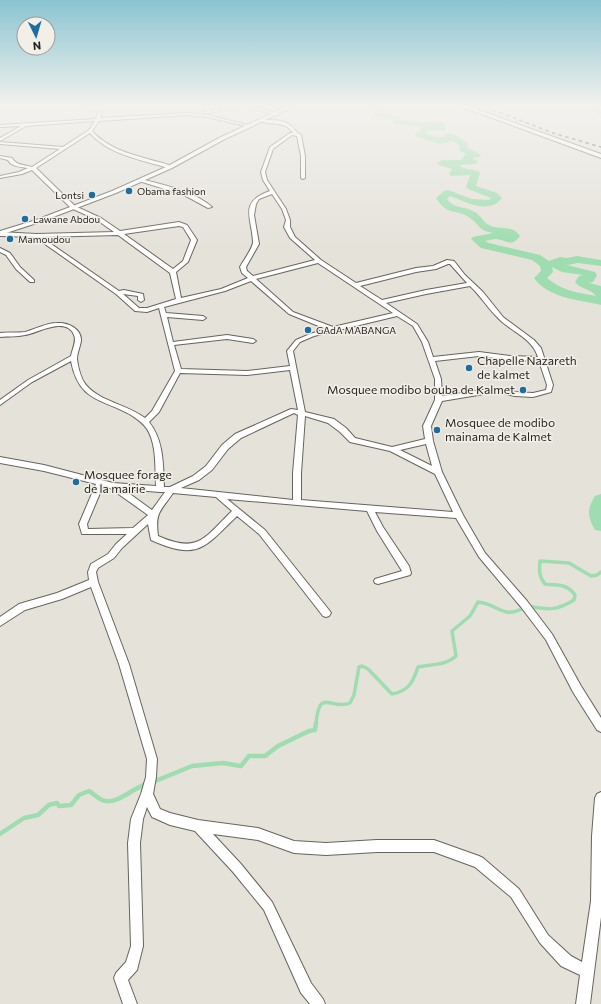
<svg xmlns="http://www.w3.org/2000/svg" width="601" height="1004" font-family="Commissioner,sans-serif">
<style>
.lines{fill:none;stroke-linecap:round;stroke-linejoin:round}
.stream-far1{stroke:#9eddaf;stroke-width:3.5}
.stream{stroke:#9eddaf;stroke-width:4.5}
.river{fill:#9eddaf;fill-rule:evenodd}
.minor-casing{stroke:#66645c;stroke-width:2}
.tertiary-casing{stroke:#66645c;stroke-width:2}
.primary-casing{stroke:#c1c0bf;stroke-width:2}
.minor{fill:#fff;fill-rule:evenodd}
.tertiary{fill:#fff;fill-rule:evenodd}
.primary{fill:#f8dfc8;fill-rule:evenodd}
.rail{stroke:#4f4d49;stroke-width:1.5;stroke-dasharray:3.5 3.5;stroke-linecap:butt}
.poi-dot{fill:#1d6d9e;stroke:#f2efe7;stroke-width:1.5}
.labels{text-anchor:middle;stroke-width:3;stroke-linejoin:round;paint-order:stroke}
.far-poi-label{font-size:10px;fill:#201f1c;stroke:#f2efe7;text-anchor:start}
.poi-label{font-size:12px;fill:#201f1c;stroke:#f2efe7;text-anchor:start}
</style>
<rect width="100%" height="100%" fill="#e5e2da"/>
<g class="lines">
<path class="stream-far1" d="M316 724C319 686 331 711 350 703L354 695 359 667 362 666 368 669 392 694C409 691 413 682 418 667 431 664 445 666 456 656L452 631 470 616 478 602C502 605 501 621 528 606 548 610 556 611 574 600L575 595C567 583 557 586 545 584 539 577 539 570 540 561L569 563 591 576 597 575 601 572"/>
<g class="stream">
<path d="M153 782 192 766 223 763 241 766 249 756H265L278 746 309 731 315 730 316 723"/>
<path d="M0 834 24 818 38 815 49 805 57 803 59 806 71 805 79 795 89 791C94 794 97 798 102 800 116 806 133 788 146 784"/>
</g>
<g class="river">
<path d="M334 105H347L343 107Z"/>
<path d="M358 105 383 106 384 108 382 113 398 116 400 120 444 123 446 128 445 130 426 131 425 133 436 137H443L444 134C454 132 459 138 467 142L468 148 481 155 479 157 472 158 478 162 476 164 459 165 463 168 478 171 480 173 476 186 497 193 502 198C489 215 466 202 450 196L447 199C454 209 465 206 475 212 481 215 484 224 491 226 502 230 513 225 520 236 511 248 507 240 496 239 493 239 489 240 485 241L489 243 540 255 549 261 560 257 567 258 577 256 601 260V266L578 263 568 265 563 264 595 272 597 275 593 282 589 283 601 286V305C579 300 548 298 534 278L541 271 540 266 532 260 481 248 471 239 473 237 493 233C479 231 480 225 470 218 456 208 448 217 436 198L444 191 448 190 472 199 489 200 491 198 468 189 466 187 470 175 451 176 449 174 452 169 439 165 437 163 442 160H461L466 154 460 151 459 145 451 140C444 149 425 139 416 136L415 134 422 127 394 124 392 120 375 116 374 114 375 110ZM552 267 562 272 583 275 579 276 575 282C581 290 590 288 596 296 578 293 561 290 547 278L553 272Z"/>
<path d="M601 494V531L595 530C587 516 587 509 595 496Z"/>
</g>
<defs>
<g id="minor">
<path d="M74 105C84 105 95 105 102 112L100 118 188 113 207 115 252 126 250 127 207 117 188 115 99 121 92 131C107 148 130 154 151 160 158 162 166 163 172 167L168 168C142 160 109 155 90 133L36 168 75 206 101 218 120 231 179 222 187 225 197 240 188 262 176 272 181 298 221 289 248 278 242 273 240 267C243 261 253 248 253 242 252 218 238 202 270 191L263 180 261 172 270 147 290 133H293C285 120 272 126 260 121L262 120C271 120 282 119 290 125 295 128 296 133 301 135L305 156V178L303 179 301 178V156L297 136 292 135 273 149 265 172 267 180 286 209 290 220V227L295 237 321 260 356 283 416 268 433 266 447 260 454 261 465 275 483 292 503 317 534 340 541 348 553 385 551 392 533 397 515 396 496 392 442 401 431 426 433 441 442 472 463 515 485 553 527 601 552 634 581 686 601 718V732L597 730 573 692 546 640 521 607 479 557 456 518 375 512 383 527 409 566 411 573 410 575 378 584 375 583 374 581 375 579 402 571 377 531 367 511 227 499 265 530 329 610 331 613 329 616 326 617 323 616 259 534 237 516C204 548 198 561 151 540L148 524 122 548 114 558 98 568 96 572 98 582 129 664 157 759 156 777 153 794 160 809 170 813 198 820 258 828 294 841 326 843 377 840H434L479 856 483 858 519 889 548 935 571 956 582 962 591 901 592 836 595 798 597 794 601 792V917L590 1004H576L580 975 561 966 540 943 511 897 475 867 434 852H377L326 855 294 853 258 840 213 834 241 864 272 902 311 983 323 999 325 1004H310L301 993 264 910 233 872 195 831 170 825 152 817 147 807 143 819 140 843 143 946 137 970 128 980 137 1004H123L114 978 116 973 126 962 131 946 128 843 131 819 141 794 146 777 147 759 119 664 91 587 62 599 25 610 0 626V617L19 604 57 593 89 580 88 572 91 564 108 554 116 544 127 534H82L79 524 96 484 44 471 0 463V457L44 465 113 483 156 486C155 468 157 445 147 429 143 423 137 419 131 415 101 398 79 402 71 361L32 382 0 405V400L28 380 71 356C72 350 77 341 74 335 66 316 38 333 25 335 17 337 8 336 0 337V333C8 332 17 333 25 332 36 329 46 323 57 323 68 322 82 329 81 341 80 347 77 353 77 359 78 367 81 379 86 385 99 401 128 405 145 418L152 411 175 371 159 308 147 312 135 311 116 294 35 237 0 236V232L36 234 114 232 97 220 71 208 32 170 22 174 0 178V176L19 172 28 168C22 167 11 167 8 160L0 158V156L12 158C15 165 25 165 32 167L60 149 0 144V142L63 147 89 130 95 121 26 126 0 141V138L21 126 0 127V125L96 119 98 112 95 110ZM272 194 282 209 286 220 284 227 290 238 315 260 253 276 247 271 246 267 259 244 254 215 256 204 259 199ZM179 226 183 227 191 240 183 261 173 269 124 234ZM118 235 170 273 176 299 147 308H139L123 294 138 296V300L141 302 144 300 143 294 124 290 119 291 41 237ZM318 263 393 313 333 327 293 312 256 279ZM448 264H450L467 283 426 290 382 300 360 286 416 272 436 269ZM251 281 289 314 326 329 310 334 296 340 287 351 290 366 247 371 181 369 174 345 227 339 253 343 256 341 253 339 227 335 173 342 167 317 203 320 206 318 203 316 166 313 164 307 225 291ZM470 286C481 296 488 309 499 319 512 332 532 338 538 357L510 356 479 352 433 357 428 342 417 324 386 303 426 294ZM397 316 413 326 422 342 435 379V400L423 426 425 439 392 447 355 438 346 428 334 419 305 412 293 351 300 342 314 336ZM479 356 510 360 539 361 547 385 546 390 533 393 515 392 496 388 442 396 441 379 435 361ZM290 370 298 410 291 409 235 434 222 445 206 466 193 476 170 487H164C163 464 164 441 149 422L159 412 180 373 247 375ZM294 413 298 415 293 473V500L181 488 199 480 212 470 228 449 241 438ZM305 416 328 423 340 432 350 442 390 451 435 474 453 512 301 500V473ZM426 444 432 466 400 450ZM103 486 110 488 148 515 133 528 88 529 87 524ZM123 489 160 492H165L152 510ZM173 493 216 497 232 511C204 538 199 554 158 536 155 512 160 512 173 493Z"/>
<path d="M206 105H211L208 107 211 111 234 105H248L279 114 277 115 241 106 205 114 204 112 207 111 204 107Z"/>
<path d="M141 179C164 185 194 191 212 207L208 208 184 195 139 181V179Z"/>
<path d="M0 248 10 253 20 267 34 280V282H30L16 269 6 255 0 252Z"/>
</g>
<g id="tertiary">
<path d="M290 105H297L223 140 172 168 116 193 40 222 0 235V231L36 220 112 191 168 166 219 138Z"/>
<path d="M457 105H465L601 154V158Z"/>
</g>
<path id="primary" d="M583 105H592L601 109V113Z"/>
</defs>
<use href="#minor" class="minor-casing"/>
<use href="#tertiary" class="tertiary-casing"/>
<use href="#primary" class="primary-casing"/>
<use href="#minor" class="minor"/>
<use href="#tertiary" class="tertiary"/>
<use href="#primary" class="primary"/>
<path class="rail" d="M480 105 556 134 601 147"/>
</g>
<linearGradient id="sky" x2="0" y2="1"><stop stop-color="#8ac4d1"/><stop offset="0.43" stop-color="#f3f2ee"/><stop offset="1" stop-color="#f3f2ee" stop-opacity="0"/></linearGradient>
<rect width="601" height="246" fill="url(#sky)"/>
<g class="poi-dot">
<circle cx="129" cy="191" r="4"/>
<circle cx="92" cy="195" r="4"/>
<circle cx="25" cy="219" r="4"/>
<circle cx="10" cy="239" r="4"/>
<circle cx="308" cy="330" r="4"/>
<circle cx="469" cy="368" r="4"/>
<circle cx="523" cy="390" r="4"/>
<circle cx="437" cy="430" r="4"/>
<circle cx="76" cy="482" r="4"/>
</g>
<g class="labels">
<g class="far-poi-label">
<text x="137" y="195">Obama fashion</text>
<text x="84" y="199" text-anchor="end">Lontsi</text>
<text x="33" y="223">Lawane Abdou</text>
<text x="18" y="243">Mamoudou</text>
<text x="316" y="334">GAdA MABANGA</text>
</g>
<g class="poi-label">
<text x="477" y="365">Chapelle Nazareth<tspan x="477" dy="14">de kalmet</tspan></text>
<text x="515" y="394" text-anchor="end">Mosquee modibo bouba de Kalmet</text>
<text x="445" y="427">Mosquee de modibo<tspan x="445" dy="14">mainama de Kalmet</tspan></text>
<text x="84" y="479">Mosquee forage<tspan x="84" dy="14">de la mairie</tspan></text>
</g>
</g>
<g transform="translate(36 36) rotate(175)"><circle r="19" fill="#f2efe7" stroke="#9e9c96"/>
<path d="M0-3L7 15L0 10L-7 15Z" fill="#1d6d9e"/>
<text y="-6" font-size="11" font-weight="bold" text-anchor="middle" fill="#201f1c">N</text>
</g>
</svg>
